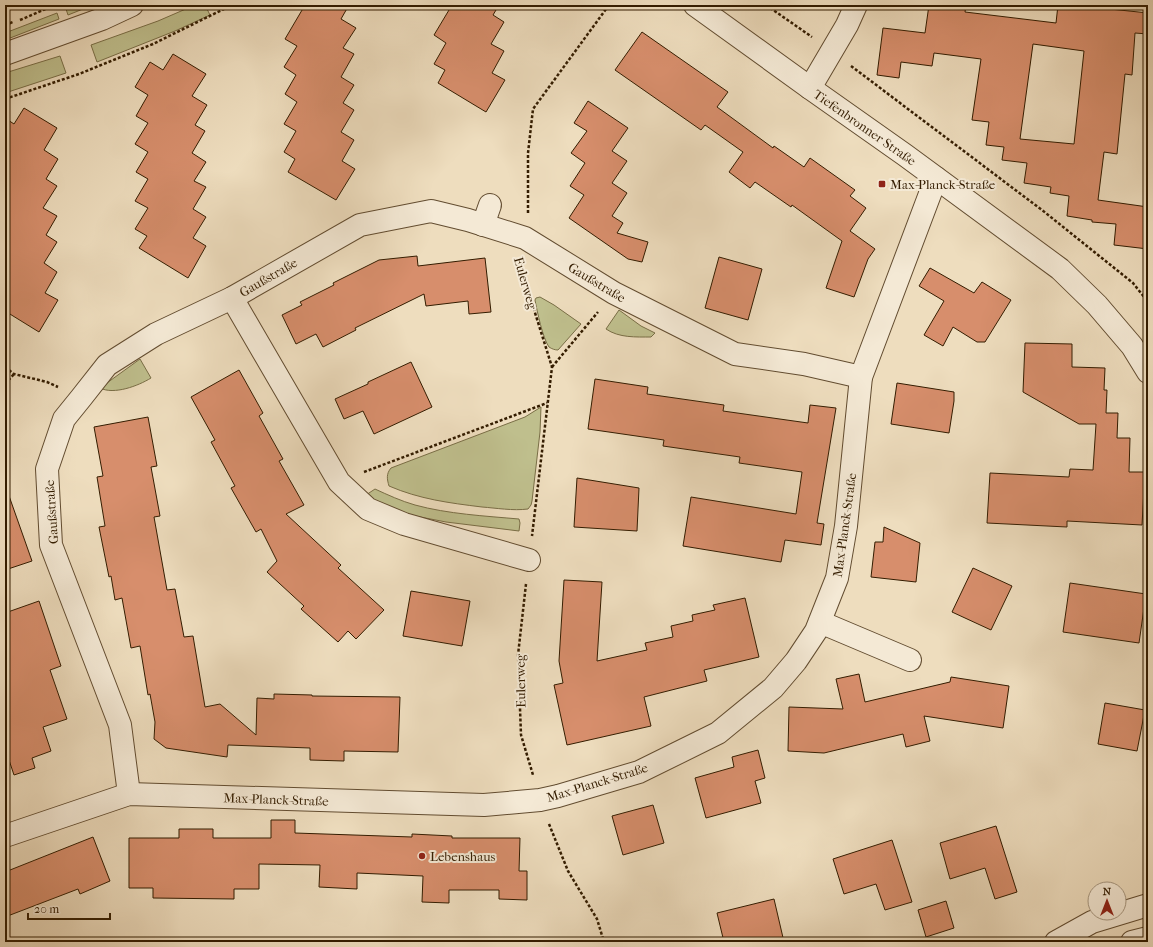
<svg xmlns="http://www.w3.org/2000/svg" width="1153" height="947" font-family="'IM FELL French Canon',serif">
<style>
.green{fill:#bfbf8d;stroke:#796e46}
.building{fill:#d78e6c;stroke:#331c00;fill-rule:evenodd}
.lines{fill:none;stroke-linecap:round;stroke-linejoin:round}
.minor-casing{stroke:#624c30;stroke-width:24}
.path{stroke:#331c00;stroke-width:2.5;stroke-dasharray:3 2;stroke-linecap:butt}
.minor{stroke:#f4e9d5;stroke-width:22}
.poi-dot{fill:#8f2418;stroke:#f4e9d5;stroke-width:1.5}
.labels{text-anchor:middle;stroke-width:4;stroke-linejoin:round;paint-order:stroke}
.street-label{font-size:13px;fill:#331c00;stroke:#f4e9d5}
.poi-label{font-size:13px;fill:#331c00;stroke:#f4e9d5;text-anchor:start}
</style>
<rect width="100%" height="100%" fill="#eeddbe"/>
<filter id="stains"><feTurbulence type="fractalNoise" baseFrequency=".005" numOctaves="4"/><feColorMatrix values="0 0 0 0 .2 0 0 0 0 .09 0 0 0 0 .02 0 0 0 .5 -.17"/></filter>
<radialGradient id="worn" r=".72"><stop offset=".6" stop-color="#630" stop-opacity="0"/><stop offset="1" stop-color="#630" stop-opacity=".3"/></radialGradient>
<g class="green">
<path d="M76 5H93L68 15 66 9Z"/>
<path d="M195 5H205L210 15 175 31 97 62 91 45 158 21Z"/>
<path d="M57 13 59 19 5 40V33Z"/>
<path d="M60 56 66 73 5 93V73Z"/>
<path d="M540 297 554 305 581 324 558 350C555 350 552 349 549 347 543 339 537 311 535 300L536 298Z"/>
<path d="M619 310 641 326 655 333 651 337C636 337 619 338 606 329Z"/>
<path d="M140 359 151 378C138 386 114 395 100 388Z"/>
<path d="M541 407 540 432 532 501 531 505 528 509C513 511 496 508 482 507 449 503 419 499 389 486 387 479 386 474 391 468L525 417Z"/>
<path d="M375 489C388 495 401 501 415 505 448 514 485 516 519 519L520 523 519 531 446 522 405 514 377 502 366 495Z"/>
</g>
<g class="building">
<path d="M305 5H349L341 19 356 28 343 48 354 54 341 77 354 85 343 103 354 110 341 132 354 140 342 161 355 169 336 200 288 172 295 159 284 152 296 131 284 124 297 102 285 94 296 75 284 67 297 46 285 39Z"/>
<path d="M452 5H499L493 15 504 22 491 44 504 51 492 73 505 80 486 112 438 83 445 70 434 64 446 43 434 35Z"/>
<path d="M929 5H966L965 12 1056 23 1058 5H1072L1148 13V34L1135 33 1132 75 1125 74 1117 154 1104 152 1098 200 1148 207V249L1114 245 1116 224 1092 222V220L1067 216 1069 196 1050 193 1051 187 1024 183 1027 163 1002 160 1004 147 986 145 989 122 972 120 981 59 934 53 932 66 901 62 899 78 877 75 883 28 925 33ZM1033 44 1084 51 1074 144 1020 139Z"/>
<path d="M642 32 728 92 717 107 773 148 774 146 804 167 810 158 855 190 850 196 866 208 850 231 875 249 868 259 854 297 826 288 842 241 792 205 791 207 755 182 750 188 729 172 743 152 705 125 701 130 615 70Z"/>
<path d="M173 54 206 74 192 96 207 105 195 125 205 131 192 153 206 162 194 181 206 187 193 209 206 217 193 238 206 246 188 278 139 248 147 236 135 229 148 208 135 201 148 179 136 172 148 152 135 144 148 123 136 116 148 95 135 87 150 62 163 70Z"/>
<path d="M588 101 628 128 612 151 627 161 612 183 627 193 612 216 623 223 617 233 648 242 642 262 628 259 569 218 584 195 570 186 585 163 571 153 587 131 574 123Z"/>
<path d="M24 108 57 128 44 150 58 159 46 179 57 186 43 208 57 216 46 235 57 242 44 263 57 272 45 293 58 300 39 332 5 311V118L14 124Z"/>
<path d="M417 256 418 266 485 258 491 312 469 314 468 301 426 306 424 294 355 328 356 330 323 347 316 334 296 344 282 315 302 305 300 302 334 285 333 283 379 260Z"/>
<path d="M719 257 762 269 748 320 705 308Z"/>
<path d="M930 268 974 293 982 282 1011 300 985 342H977L953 327 943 346 924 335 944 301 919 286Z"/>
<path d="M1025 343 1072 344V367L1105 368 1104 390H1107L1106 413H1118L1117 438H1130L1129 472H1145L1142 525 1067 521V527L987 523 990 473 1069 477 1070 469 1093 470 1096 424H1079L1023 392Z"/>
<path d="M411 362 432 407 374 434 363 411 344 419 335 399 368 384V382Z"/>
<path d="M239 370 263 413 259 416 283 459 279 461 304 505 286 514 341 565 338 568 384 610 356 639 348 631 338 642 301 609 304 606 267 572 277 561 261 529 256 532 231 488 235 486 211 442 215 440 191 397Z"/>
<path d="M595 379 648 387 647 394 724 405 723 411 808 423 810 405 836 408 817 523 824 524 821 545 785 540 781 562 683 546 691 497 796 514 802 472 739 463 740 457 663 446 664 440 588 429Z"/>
<path d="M897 383 954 392V401L949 433 891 424Z"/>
<path d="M148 417 157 466 151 467 160 516 154 517 167 590 175 589 184 637 193 636 205 707 220 704 256 735 257 698 274 699V694L312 695V696L400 697 398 752 344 751V761L310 760V748L228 745 227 757 166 748 154 739 155 722 150 694 148 695 140 646 131 648 122 598 115 600 111 576 109 577 99 527 105 526 97 477 103 476 94 427Z"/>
<path d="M577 478 639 488 637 531 574 527Z"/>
<path d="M8 493 32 561 5 570V494Z"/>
<path d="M884 527 920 543 916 582 871 577 875 542H883Z"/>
<path d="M973 568 1012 586 991 630 952 612Z"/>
<path d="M564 580 602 582 597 661 647 650 645 643 673 637 671 626 693 621 692 615 715 610 713 605 745 598 759 657 704 670 707 681 644 697 651 726 567 745 554 685 563 683 559 661Z"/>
<path d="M1070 583 1146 594 1139 643 1063 632Z"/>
<path d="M411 591 470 601 462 646 403 636Z"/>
<path d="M39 601 61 666 50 670 67 719 43 727 51 751 32 758 35 768 14 775 5 748V613Z"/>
<path d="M859 674 865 702 950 682 951 677 1009 686 1003 728 924 716 930 741 906 747 903 734 824 753 788 751 789 707 843 709 836 679Z"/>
<path d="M1105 703 1145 710 1137 751 1098 744Z"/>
<path d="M758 750 765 778 755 781 761 803 706 818 695 778 734 767 732 757Z"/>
<path d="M653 805 664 843 623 855 612 816Z"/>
<path d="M271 820H295V833L412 837V834L452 836V838H520L519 871H527V900L499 899V890H449V903L422 902 423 876 357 873V889L319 887 320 865 259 864V889H234V899L153 898V888H129V838H179V829H213V838H271Z"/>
<path d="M996 826 1017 892 995 899 985 868 950 879 940 843Z"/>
<path d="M93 837 110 881 80 894 78 889 5 917V872Z"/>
<path d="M892 840 912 902 885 910 876 884 844 894 833 859Z"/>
<path d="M774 899 784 942H724L717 913Z"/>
<path d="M946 901 954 928 926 937 918 910Z"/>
</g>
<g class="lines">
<defs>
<g id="minor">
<path d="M695 5 810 88 905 155 1060 269 1097 305 1132 346 1148 372"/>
<path d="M5 54 102 19 132 5"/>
<path d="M810 88 847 25 856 5"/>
<path d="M483 225 490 205"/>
<path d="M232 298 339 482 368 509 404 524 529 560"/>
<path d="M820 622 910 660"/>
<path d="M129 794 120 725 51 545 47 469 64 419 81 398 107 365 156 334 232 298 360 225 431 211 468 220 525 238 614 293 735 354 804 364 861 377"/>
<path d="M5 836 129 794 484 805 540 800 558 796 639 772 718 733 773 688 796 661 816 631 837 578 846 526 861 377 936 178"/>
<path d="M1056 942 1092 922 1148 905"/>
<path d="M1132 942 1148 938"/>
</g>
</defs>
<use href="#minor" class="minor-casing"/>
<g class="path">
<path d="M766 5 812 37"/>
<path d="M20 20 55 5"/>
<path d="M5 25 13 22"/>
<path d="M851 66 1042 210 1133 283 1148 302"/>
<path d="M5 99 79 74 153 44 232 5"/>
<path d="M528 213V153L533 109 609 5"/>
<path d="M520 265 552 367 532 536"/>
<path d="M5 367 14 374 47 382 58 387"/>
<path d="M552 367 598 312"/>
<path d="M5 384 14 374"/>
<path d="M364 472 547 403"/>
<path d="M526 584 518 655 521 735 533 775"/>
<path d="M549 824 568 871 597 919 604 942"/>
<path d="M1147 882V869L1148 866"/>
</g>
<use href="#minor" class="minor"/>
</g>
<g class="poi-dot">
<rect x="878" y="180" width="8" height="8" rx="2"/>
<circle cx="422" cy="856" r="4"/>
</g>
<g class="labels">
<g class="street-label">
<text transform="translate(865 127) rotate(35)" y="5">Tiefenbronner Straße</text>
<text transform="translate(268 277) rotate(-30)" y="5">Gaußstraße</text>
<text transform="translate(597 282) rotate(31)" y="5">Gaußstraße</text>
<text transform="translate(526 283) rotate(74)" y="5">Eulerweg</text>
<text transform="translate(51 512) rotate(-94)" y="5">Gaußstraße</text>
<text transform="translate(844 525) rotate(-82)" y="5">Max-Planck-Straße</text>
<text transform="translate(520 681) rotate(-91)" y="5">Eulerweg</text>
<text transform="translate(597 782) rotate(-17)" y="5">Max-Planck-Straße</text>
<text transform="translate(276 799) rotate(2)" y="5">Max-Planck-Straße</text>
</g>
<g class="poi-label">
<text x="890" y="189">Max-Planck-Straße</text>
<text x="430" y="861">Lebenshaus</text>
</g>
</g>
<rect width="1153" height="947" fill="none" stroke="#eeddbe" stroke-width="20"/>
<rect x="6" y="6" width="1141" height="935" fill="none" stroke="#331c00" stroke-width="2"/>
<rect x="10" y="10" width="1133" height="927" fill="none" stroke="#331c00"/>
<g transform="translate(1107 901)"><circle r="19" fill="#f4e9d5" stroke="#a79780"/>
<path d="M0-3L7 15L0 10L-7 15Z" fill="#8f2418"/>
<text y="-6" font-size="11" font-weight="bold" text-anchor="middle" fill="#331c00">N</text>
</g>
<path d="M28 913v6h82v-6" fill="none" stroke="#331c00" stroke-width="2"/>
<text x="34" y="913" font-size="12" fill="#331c00" stroke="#f4e9d5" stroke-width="3" paint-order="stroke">20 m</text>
<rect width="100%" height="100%" filter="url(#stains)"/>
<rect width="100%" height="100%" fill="url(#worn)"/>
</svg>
